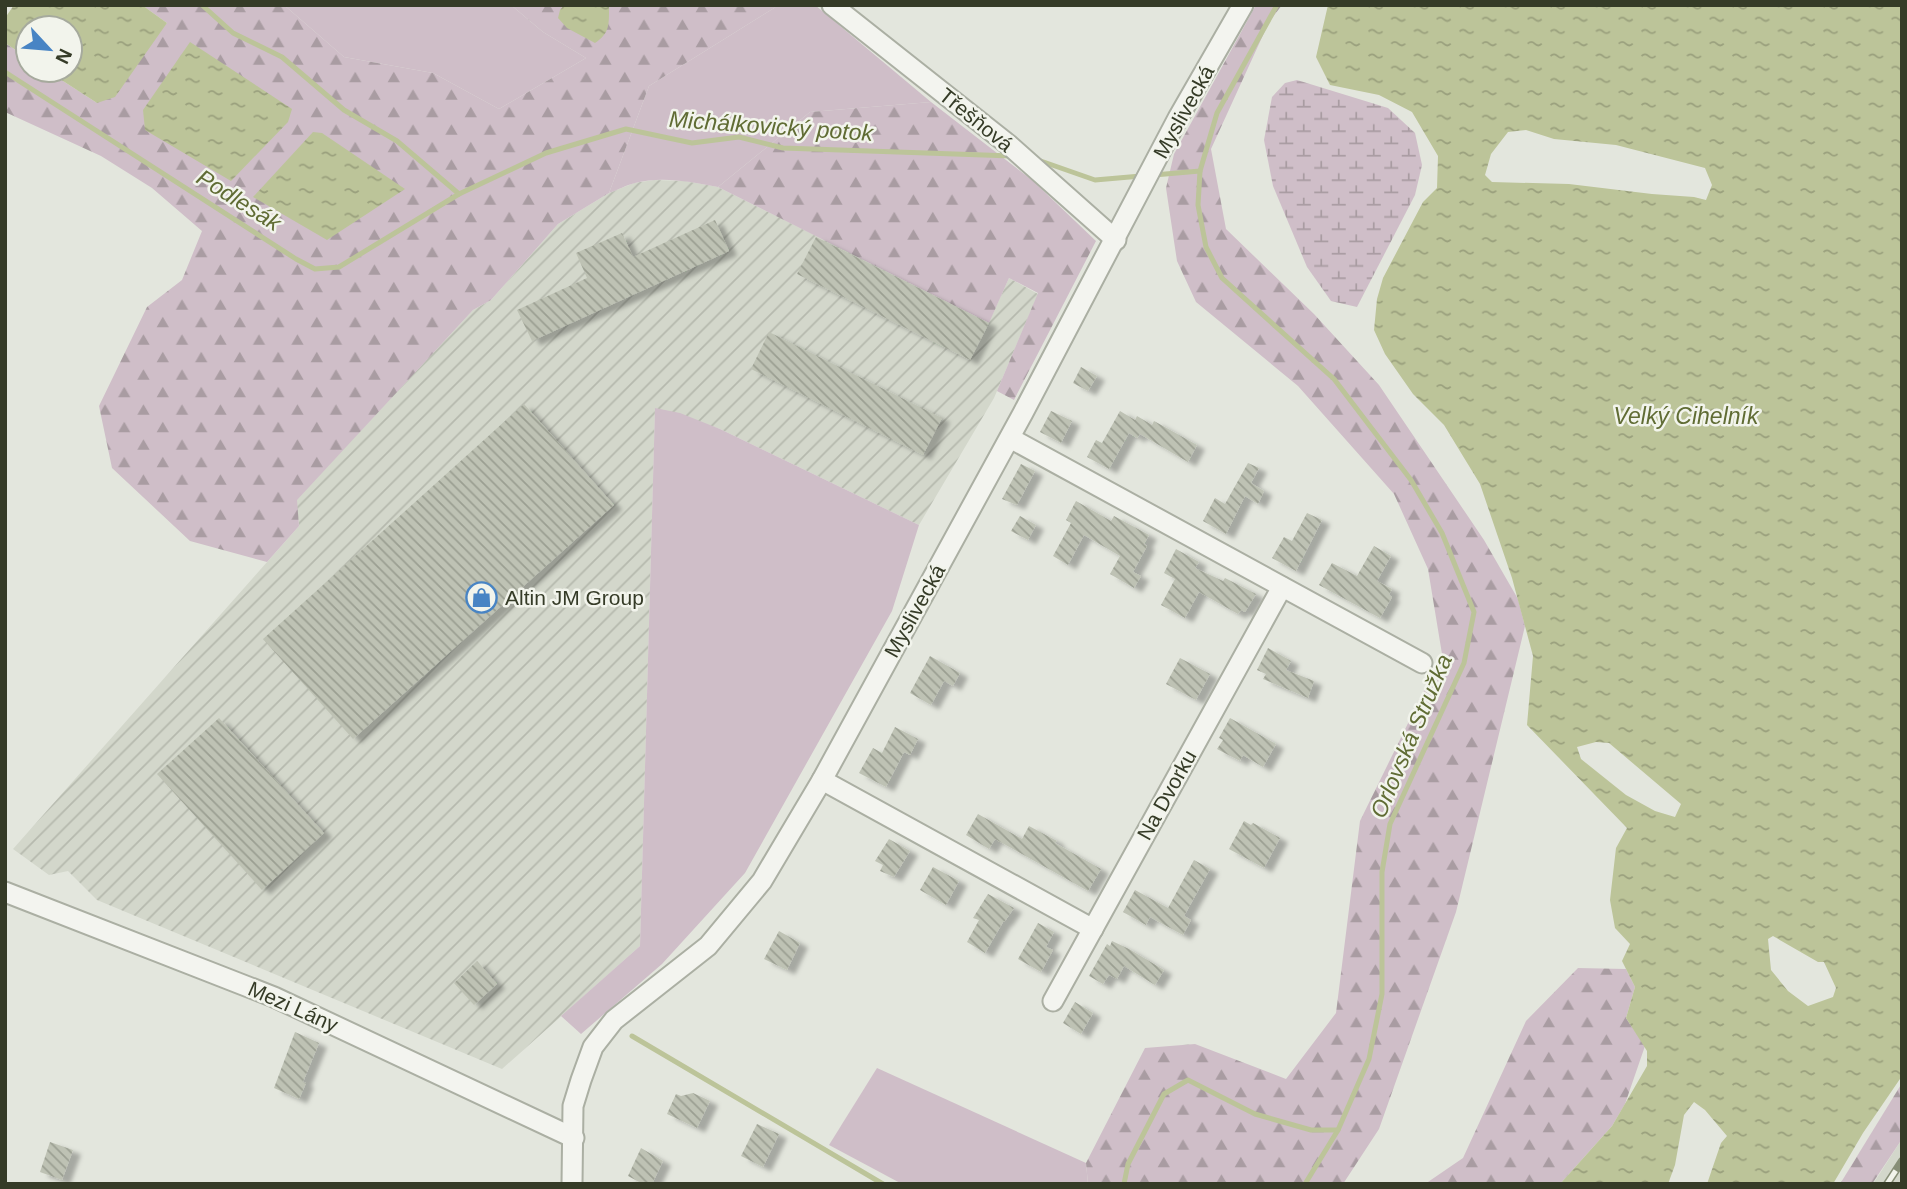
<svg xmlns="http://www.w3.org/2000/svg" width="1907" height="1189" font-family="Helvetica,sans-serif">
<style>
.built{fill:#d3d7cb}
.industrial{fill:url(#industrial-furrows)}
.green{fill:#cfbec8}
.forest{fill:url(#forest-firs)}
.wetland{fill:url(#wetland-marsh)}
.water{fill:url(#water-ripples);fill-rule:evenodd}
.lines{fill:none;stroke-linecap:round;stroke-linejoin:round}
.stream{stroke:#bcc499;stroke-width:5}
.building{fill:url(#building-back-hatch);filter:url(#shadow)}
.street-casing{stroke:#abafa3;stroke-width:23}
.street{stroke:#f3f4ef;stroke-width:19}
.rail-casing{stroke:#878e77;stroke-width:8}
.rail{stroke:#f2f4ec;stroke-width:5;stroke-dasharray:16;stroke-linecap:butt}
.labels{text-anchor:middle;stroke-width:5;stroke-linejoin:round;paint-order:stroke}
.street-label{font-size:21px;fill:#353b27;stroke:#f2f4ec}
.poi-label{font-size:21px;fill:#353b27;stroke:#f2f4ec;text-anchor:start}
.water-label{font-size:23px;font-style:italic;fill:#606c34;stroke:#f2f4ec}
</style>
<defs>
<pattern id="industrial-furrows" width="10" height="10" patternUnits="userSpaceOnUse" patternTransform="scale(1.75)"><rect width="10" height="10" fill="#d3d7cb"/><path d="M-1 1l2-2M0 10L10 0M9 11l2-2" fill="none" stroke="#b6b9ae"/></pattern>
<pattern id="forest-firs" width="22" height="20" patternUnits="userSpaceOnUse" patternTransform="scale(1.75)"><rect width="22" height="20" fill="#cfbec8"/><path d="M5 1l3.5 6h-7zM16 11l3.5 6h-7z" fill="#a99ca2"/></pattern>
<pattern id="wetland-marsh" width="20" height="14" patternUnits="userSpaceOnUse" patternTransform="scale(1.75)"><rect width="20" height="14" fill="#cfbec8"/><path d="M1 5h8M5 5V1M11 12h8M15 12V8" fill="none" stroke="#a99ca2"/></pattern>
<pattern id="water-ripples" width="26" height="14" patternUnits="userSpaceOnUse" patternTransform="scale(1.75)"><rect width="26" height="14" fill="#bcc499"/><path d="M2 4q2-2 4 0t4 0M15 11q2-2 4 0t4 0" fill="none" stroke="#9aa07d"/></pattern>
<pattern id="building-back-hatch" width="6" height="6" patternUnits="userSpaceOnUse" patternTransform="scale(1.75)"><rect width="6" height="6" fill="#bec2b4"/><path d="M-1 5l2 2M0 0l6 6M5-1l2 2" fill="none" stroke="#9b9f92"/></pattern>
<filter id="shadow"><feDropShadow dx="8" dy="4.5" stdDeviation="2" flood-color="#0004"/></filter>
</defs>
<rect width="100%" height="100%" fill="#e3e6dd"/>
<path class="built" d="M1902 1139V1183L1873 1184Z"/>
<path class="industrial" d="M654 180 685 181 718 187 989 322 1009 278 1038 294 994 398 919 525 720 429 655 408 640 946 502 1069 97 900 68 871 49 875 13 849 299 526 296 500 473 310 491 300 558 224 609 193 634 183Z"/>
<g class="green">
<path d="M284 5H511L543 32 586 58 499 109 433 73 344 57Z"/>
<path d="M779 5H815L931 102 810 112 718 187C691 182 663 176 635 183 626 185 618 190 609 193L649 86Z"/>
<path d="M655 408 680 413 720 429 919 525 892 611 745 873 662 964 581 1034 561 1016 640 946Z"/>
<path d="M877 1068 1086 1163 1088 1184H902L829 1145Z"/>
</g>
<g class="forest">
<path d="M142 5H284L344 57 433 73 499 109 586 58 543 32 511 5H564L560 10 609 7 608 5H779L649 86 609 193 558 224 491 300 473 310 297 500 299 526 267 562 190 541 112 468 99 406 147 307 182 280 202 231 152 188 101 156 5 112V43L28 58V70H46L97 103 167 23Z"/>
<path d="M1256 5H1282L1269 22 1211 149 1226 229 1314 314 1379 385 1484 540 1518 599 1525 626 1456 912 1379 1129 1343 1184H1088L1086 1163 1145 1048 1195 1044 1286 1079 1336 1013 1360 821 1442 654 1428 569 1394 494 1298 386 1196 302 1177 261 1166 188 1174 154Z"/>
<path d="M931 102 1032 180 1096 241 1014 400 997 391 1038 293 1009 278 989 323 718 187 810 112Z"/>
<path d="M1578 968 1626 969 1635 987 1626 1018 1645 1046 1625 1104 1612 1126 1560 1184H1425L1463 1158 1526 1021Z"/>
<path d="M1902 1083V1139L1872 1184H1840Z"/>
</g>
<path class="wetland" d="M1297 80 1388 108 1415 133 1422 165 1415 195 1357 307 1331 301 1307 267 1273 186 1264 140 1272 97 1285 83Z"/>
<g class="water">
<path d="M14 5H142L167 23 115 97 97 103 46 70H70V28H28V58L5 43V18Z"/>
<path d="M564 5H608L609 7C609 24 610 33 595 43L567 28 558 18 560 10Z"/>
<path d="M1328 5H1902V1076L1863 1133 1833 1184H1707L1721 1143 1727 1136 1705 1110 1694 1102 1684 1115 1675 1165 1668 1184H1560L1612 1126 1647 1066V1051L1626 1018 1635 987 1622 961 1630 944 1615 928 1610 900 1616 848 1627 828 1527 725 1533 656 1512 578 1480 484 1444 425 1413 394 1385 354 1374 330 1377 299 1383 278 1423 202 1437 188 1438 156 1412 112 1379 95 1330 85 1316 57ZM1526 130 1554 139 1616 145 1705 168 1712 185 1706 200 1694 197 1652 194 1569 184 1492 182 1485 175 1491 154 1508 132ZM1596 742 1609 743 1681 804 1675 817 1655 811 1626 795 1581 759 1577 747ZM1773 936 1818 962H1824L1836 988 1833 997 1808 1006 1788 991 1771 970 1768 939Z"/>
<path d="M190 42 292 109 288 122 231 181 145 130 143 110Z"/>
<path d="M313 132 322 133 405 189 327 240 253 197Z"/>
</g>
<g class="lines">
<g class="stream">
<path d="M202 5 233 33 282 57 344 110 397 141 459 194 546 153 626 129 692 143 739 137 783 148 1012 156"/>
<path d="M5 72 296 259 315 269 339 267 459 194"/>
<path d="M1035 159 1095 180 1141 176"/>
<path d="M1154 175 1200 171"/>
<path d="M632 1036 883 1184"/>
<path d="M1124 1184 1128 1164 1164 1094 1188 1080 1255 1114 1311 1130H1338L1369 1059 1382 994V872L1390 824 1464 663 1474 612 1442 533 1411 480 1334 379 1222 278 1206 247 1198 205 1200 171 1217 113 1277 5"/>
<path d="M1305 1184 1338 1130"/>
</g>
</g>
<g class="building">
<path d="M715 220 729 251 532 341 517 310 587 278 576 253 622 233 633 257Z"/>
<path d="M816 237 989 323 970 360 797 274Z"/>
<path d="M769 332 942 418 923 455 751 369Z"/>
<path d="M1081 367 1097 376 1088 391 1073 383Z"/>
<path d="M524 404 614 505 353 739 263 639Z"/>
<path d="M1051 411 1072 421 1061 443 1040 432Z"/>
<path d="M1120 411 1135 420 1137 416 1152 425 1154 421 1197 445 1188 462 1140 434 1137 438 1129 433 1109 469 1087 457 1096 440 1102 443Z"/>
<path d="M1248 463 1259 468 1251 483 1264 491 1258 504 1245 496 1226 534 1203 521 1215 498 1225 504Z"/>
<path d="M1021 464 1035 471 1017 505 1002 499Z"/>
<path d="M1076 501 1111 521 1114 516 1149 535 1144 544 1147 546 1133 572 1141 576 1134 588 1110 574 1120 556 1084 535 1068 565 1053 556 1071 523 1066 520Z"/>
<path d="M1307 513 1322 520 1296 571 1272 558 1284 537 1292 541Z"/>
<path d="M1020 516 1036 525 1028 540 1011 531Z"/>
<path d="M1374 546 1391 556 1377 581 1392 589 1389 595 1392 597 1380 618 1319 585 1332 563 1357 576Z"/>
<path d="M1176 549 1199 562 1195 568 1223 581 1225 578 1256 594 1245 612 1241 610 1238 614 1199 592 1185 618 1161 605 1175 579 1164 573Z"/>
<path d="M1268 648 1291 661 1286 670 1314 681 1308 698 1263 679 1266 674 1257 670Z"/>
<path d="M930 656 960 673 953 686 944 681 931 705 910 693Z"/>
<path d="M1180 658 1210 674 1196 700 1166 684Z"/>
<path d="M219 718 324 833 262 890 157 774Z"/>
<path d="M1230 718 1276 744 1263 767 1243 755 1240 761 1217 749 1223 740 1219 738Z"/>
<path d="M895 727 918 739 910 755 904 752 886 787 859 773 873 748 882 753Z"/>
<path d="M978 814 1022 839 1029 826 1057 841 1055 843 1101 869 1088 891 995 839 989 849 966 835Z"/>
<path d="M1244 821 1251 825 1253 823 1280 838 1264 868 1229 849Z"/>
<path d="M889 839 910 851 894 877 880 871 883 865 875 861Z"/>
<path d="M1194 860 1210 869 1184 916 1191 920 1183 935 1150 917 1146 925 1123 912 1135 890 1168 908Z"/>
<path d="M933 867 959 881 946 905 920 890Z"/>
<path d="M988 894 1014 908 1005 921 1003 922 985 953 967 942 979 920 973 918Z"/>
<path d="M1038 923 1054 932 1046 947 1053 950 1041 972 1018 959Z"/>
<path d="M779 931 800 943 787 970 764 959Z"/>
<path d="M1112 941 1129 949 1164 970 1155 985 1124 966 1117 979 1109 975 1103 984 1089 976 1107 944 1110 946Z"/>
<path d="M477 961 497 984 474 1005 454 983Z"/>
<path d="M1075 1002 1093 1013 1081 1034 1063 1023Z"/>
<path d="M295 1032 319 1043 303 1082 306 1083 299 1099 274 1088Z"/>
<path d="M693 1093 710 1101 697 1128 667 1114 676 1094 681 1096Z"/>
<path d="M757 1124 779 1134 763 1167 741 1156Z"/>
<path d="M50 1142 73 1150 62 1180 40 1172Z"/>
<path d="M641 1148 663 1161 652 1184H643L628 1176Z"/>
</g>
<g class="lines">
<defs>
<g id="street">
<path d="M832 5 1009 145 1116 240"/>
<path d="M1010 438 1422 663"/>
<path d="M822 780 1093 929"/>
<path d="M5 892 274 997 574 1138"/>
<path d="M1053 1001 1282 587"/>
<path d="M572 1184 573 1106 581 1080 593 1047 614 1020 708 946 762 881 822 780 1023 413 1178 118 1243 5"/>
</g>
</defs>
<use href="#street" class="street-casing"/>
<use href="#street" class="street"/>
<defs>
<path id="rail" d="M1887 1184 1902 1161"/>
</defs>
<use href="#rail" class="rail-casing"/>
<use href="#rail" class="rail"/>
</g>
<defs>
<symbol id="shop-ring" viewBox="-11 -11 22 22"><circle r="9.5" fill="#f2f4ec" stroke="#4884c4" stroke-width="1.5"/><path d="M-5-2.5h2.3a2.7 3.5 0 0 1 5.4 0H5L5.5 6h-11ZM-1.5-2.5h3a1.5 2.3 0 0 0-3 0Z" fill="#4884c4"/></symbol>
</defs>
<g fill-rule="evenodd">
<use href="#shop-ring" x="464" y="580" width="35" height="35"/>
</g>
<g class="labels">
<g class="street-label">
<text transform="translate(1184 112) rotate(-61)" y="7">Myslivecká</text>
<text transform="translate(976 120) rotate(39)" y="7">Třešňová</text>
<text transform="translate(915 611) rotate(-61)" y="7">Myslivecká</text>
<text transform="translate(1167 795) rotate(-61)" y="7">Na Dvorku</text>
<text transform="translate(293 1007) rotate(24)" y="7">Mezi Lány</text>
</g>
<g class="poi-label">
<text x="505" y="605">Altin JM Group</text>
</g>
<g class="water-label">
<text transform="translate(771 126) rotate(4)" y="8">Michálkovický potok</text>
<text transform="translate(239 200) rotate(32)" y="8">Podlesák</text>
<text x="1686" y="424">Velký Cihelník</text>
<text transform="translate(1411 736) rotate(-67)" y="8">Orlovská Stružka</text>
</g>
</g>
<rect width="1907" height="1189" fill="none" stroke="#353b27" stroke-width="14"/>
<g transform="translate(49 49) rotate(116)"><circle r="33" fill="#f2f4ec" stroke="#a6aa9d" stroke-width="2"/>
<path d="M0-5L12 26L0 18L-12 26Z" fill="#4884c4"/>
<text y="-10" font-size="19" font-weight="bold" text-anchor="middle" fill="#353b27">N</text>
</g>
</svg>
